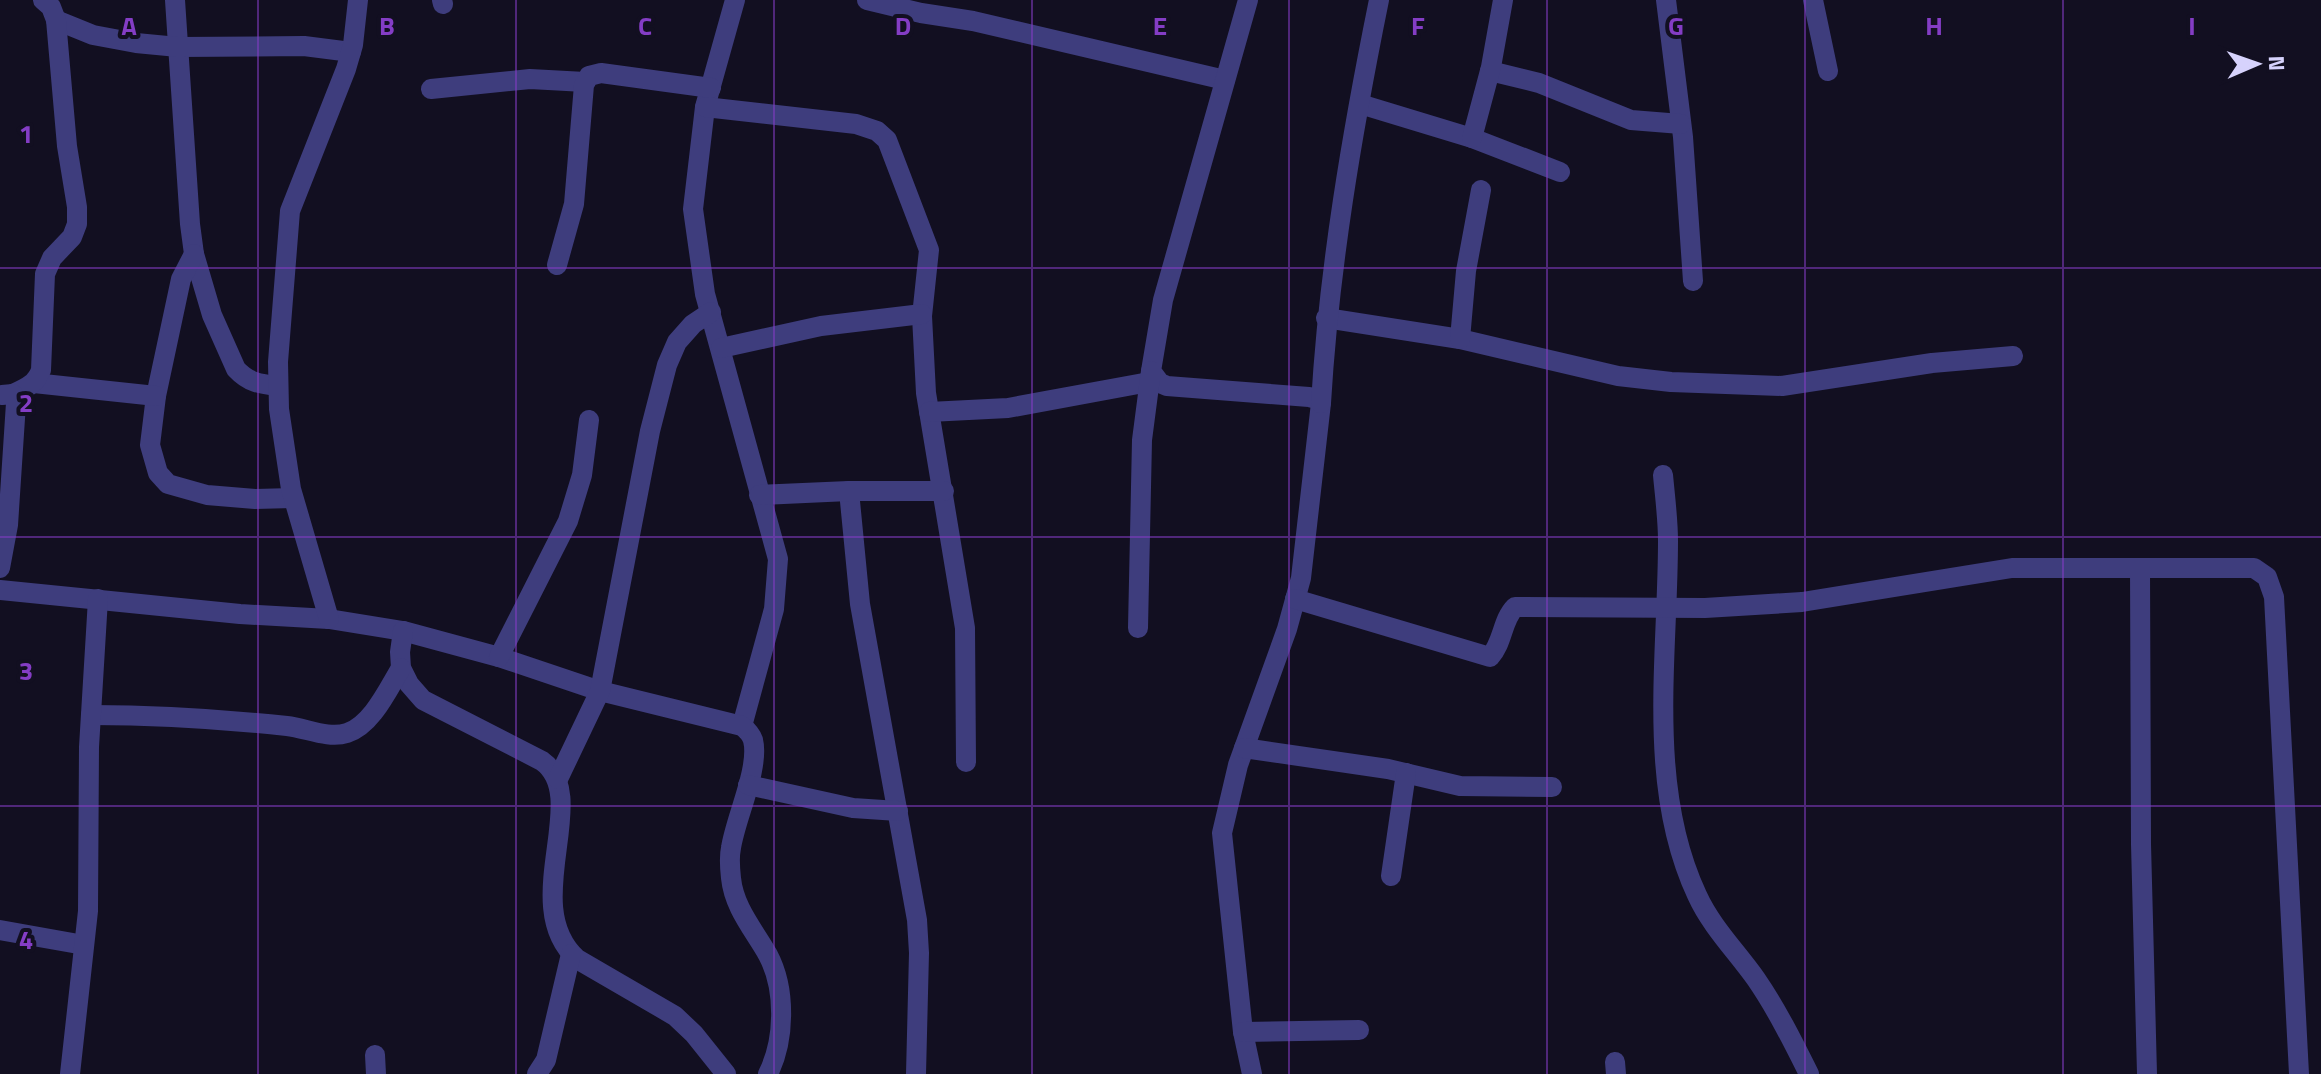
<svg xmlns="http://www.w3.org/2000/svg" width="2321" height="1074" font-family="'Titillium Web',sans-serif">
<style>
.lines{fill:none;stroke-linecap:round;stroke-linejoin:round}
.street{stroke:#3e3d7d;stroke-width:20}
.grid{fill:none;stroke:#843dc5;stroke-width:2;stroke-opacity:0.55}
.grid-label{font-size:26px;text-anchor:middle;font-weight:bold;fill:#843dc5;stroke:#120f21;stroke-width:8;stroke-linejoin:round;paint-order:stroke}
</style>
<rect width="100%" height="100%" fill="#120f21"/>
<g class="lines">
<g class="street">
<path d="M175 0 190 224 194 254 212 315 236 369C249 383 260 384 278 386"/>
<path d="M442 0 443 4"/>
<path d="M735 0 705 107 693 209 705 294 778 559 774 609 742 726"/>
<path d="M867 0 921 13 973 21 1225 80"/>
<path d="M1248 0 1163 300 1151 371 1160 383 1167 386 1309 397 1317 399 1321 403 1301 578 1287 629 1238 765 1222 833 1243 1032 1252 1074"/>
<path d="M1666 0 1683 137 1693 281"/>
<path d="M1813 0 1828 71"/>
<path d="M56 20 93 35 136 43 178 47 304 46 351 52"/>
<path d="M1490 71 1539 83 1631 120 1681 124"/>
<path d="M431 89 530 79 585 82"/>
<path d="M1360 104 1472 138 1560 172"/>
<path d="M705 107 856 124 877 131 887 140 929 250 922 316 926 393 965 628 966 762"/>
<path d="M1472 138 1491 67 1503 0"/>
<path d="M194 254 181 279 156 396 150 445 158 473 168 484 207 495 255 499 293 498"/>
<path d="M557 265 574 204 584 85 589 76 601 73 711 88"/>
<path d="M1326 318 1460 339 1618 376 1671 382 1782 386 1932 363 2013 356"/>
<path d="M1460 339 1466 271 1481 190"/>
<path d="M721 348 821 326 922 314"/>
<path d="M34 383 156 396"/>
<path d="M13 394C26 388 36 384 41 370L45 274 52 258 72 237 77 224V207L67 146 56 20 51 7 43 0"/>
<path d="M1321 403C1329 268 1352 133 1379 0"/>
<path d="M929 412 1008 408 1149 382"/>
<path d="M1663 475C1665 497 1668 519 1668 541 1668 657 1646 786 1697 895 1711 926 1736 951 1756 979 1776 1008 1793 1042 1809 1074"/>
<path d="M849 491 860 604 917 920 919 953 916 1074"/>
<path d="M759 495 849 491H944"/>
<path d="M0 568 8 525 16 403 13 394 2 395"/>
<path d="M2140 568 2141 844 2147 1074"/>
<path d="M0 590 240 614 329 619 403 631 499 657 600 691 742 726C747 730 751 734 753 740 760 768 735 819 731 848 729 857 730 869 731 878 734 908 754 930 768 955 786 989 785 1040 768 1074"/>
<path d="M1295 599 1490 657C1503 643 1502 620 1515 607L1705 608 1802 602 2012 568H2254L2267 577 2274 597 2299 1074"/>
<path d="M329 619 291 489 279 409 278 362 290 211 346 69 353 45 358 0"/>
<path d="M1138 628 1142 440 1151 371"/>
<path d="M403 631 400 652 401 668 409 684 423 700 542 761C593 797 517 905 577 959L675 1016 694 1034 726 1074"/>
<path d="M499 657 568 521 582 475 589 420"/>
<path d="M91 715C156 715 221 719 287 726 306 728 328 739 347 733 372 725 388 689 401 668"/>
<path d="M1244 748 1388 769 1460 786 1552 787"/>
<path d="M558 779 600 691 650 431 667 365 677 342 693 324 711 312"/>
<path d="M748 785 853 808 898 811"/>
<path d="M1391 876 1406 773"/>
<path d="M0 930 84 945"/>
<path d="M1243 1032 1359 1030"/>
<path d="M375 1055 376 1074"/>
<path d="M1615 1062 1616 1074"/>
<path d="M70 1074 88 911 89 747 98 599"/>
<path d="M537 1074 546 1060 571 954"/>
</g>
</g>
<path class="grid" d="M258 0V1074M516 0V1074M774 0V1074M1032 0V1074M1289 0V1074M1547 0V1074M1805 0V1074M2063 0V1074M0 268H2321M0 537H2321M0 806H2321"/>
<g class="grid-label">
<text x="129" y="35">A</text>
<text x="387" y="35">B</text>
<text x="645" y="35">C</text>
<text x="903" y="35">D</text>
<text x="1160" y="35">E</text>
<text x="1418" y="35">F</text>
<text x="1676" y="35">G</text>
<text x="1934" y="35">H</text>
<text x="2192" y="35">I</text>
<text x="26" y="143">1</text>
<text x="26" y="412">2</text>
<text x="26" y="680">3</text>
<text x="26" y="949">4</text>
</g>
<g transform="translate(2257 64) rotate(88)" stroke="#120f21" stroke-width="6" paint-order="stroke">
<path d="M0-6L14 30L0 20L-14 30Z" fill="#d6d2fc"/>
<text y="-12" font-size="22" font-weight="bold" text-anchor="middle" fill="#d6d2fc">N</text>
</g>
</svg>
